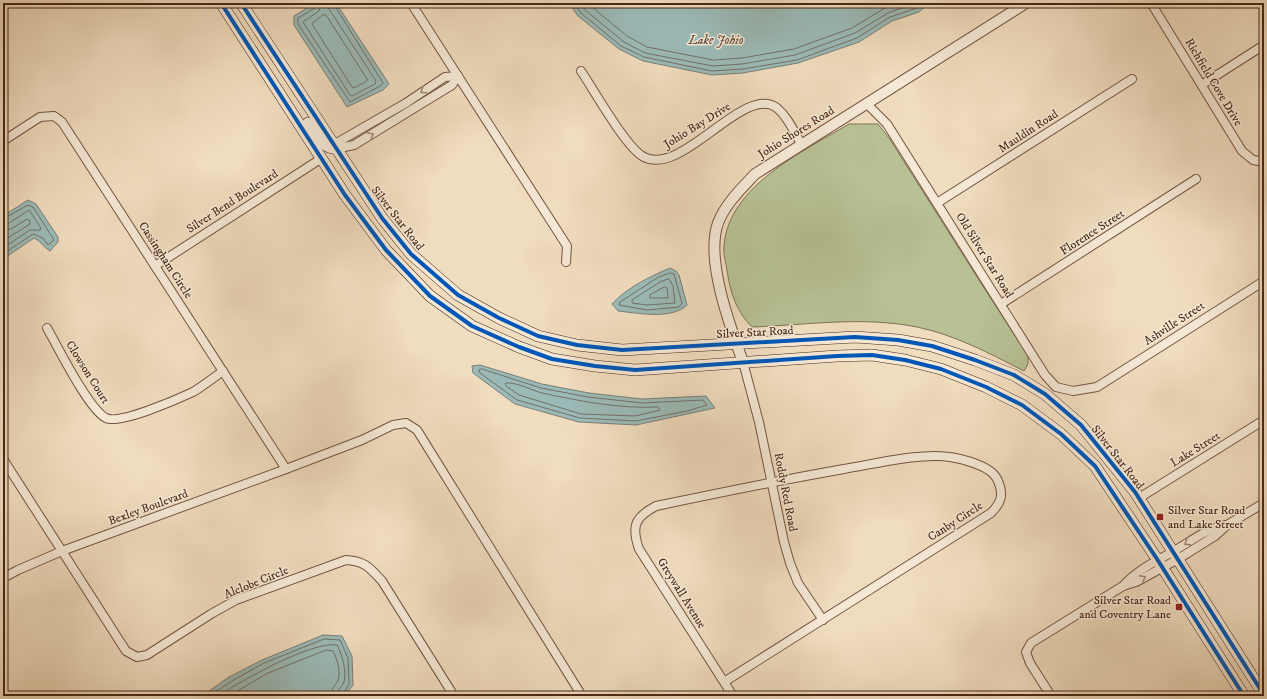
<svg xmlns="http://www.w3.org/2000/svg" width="1267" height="699" font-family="'IM FELL DW Pica',serif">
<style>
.green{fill:#b7c194;stroke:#807455}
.water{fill:#9bbab7;stroke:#7a7f77}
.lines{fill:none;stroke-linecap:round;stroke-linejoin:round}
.shore{stroke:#727066;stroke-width:1}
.minor-casing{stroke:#735440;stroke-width:10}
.tertiary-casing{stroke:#735440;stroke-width:12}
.secondary-casing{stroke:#492716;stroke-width:12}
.minor{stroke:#f5e8d5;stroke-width:8}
.tertiary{stroke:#f5e8d5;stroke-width:10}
.secondary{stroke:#f5e8d5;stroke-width:11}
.cycleway-casing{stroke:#f5e8d5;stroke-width:6}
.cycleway{stroke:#0057b8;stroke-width:4}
.oneway{stroke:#9f8876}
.poi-dot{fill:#8f2418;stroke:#f5e8d5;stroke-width:1.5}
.labels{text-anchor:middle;stroke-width:3;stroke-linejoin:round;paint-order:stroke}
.street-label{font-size:12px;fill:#492716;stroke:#f5e8d5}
.poi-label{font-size:12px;fill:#492716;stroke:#f5e8d5;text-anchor:start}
.water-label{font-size:13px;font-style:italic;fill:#5e4c3e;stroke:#f5e8d5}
</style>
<rect width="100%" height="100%" fill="#f0dcbe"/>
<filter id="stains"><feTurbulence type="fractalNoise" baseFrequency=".005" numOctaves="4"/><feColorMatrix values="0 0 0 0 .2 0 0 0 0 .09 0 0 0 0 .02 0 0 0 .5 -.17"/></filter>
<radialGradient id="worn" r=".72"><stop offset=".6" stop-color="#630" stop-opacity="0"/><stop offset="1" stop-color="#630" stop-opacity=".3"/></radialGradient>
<path class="green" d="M849 124H878L889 138 986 291 1028 355V364L1024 371C989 353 955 335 917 327 863 316 806 325 752 327 736 311 730 292 727 270 726 263 723 254 724 246 728 186 804 151 849 124Z"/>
<g class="water">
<path d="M315 3H336L389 84 383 90 347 107 294 25V16Z"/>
<path d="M569 3H929L919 12 892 21 859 42 798 63 743 73 712 75 643 61 619 49 578 16Z"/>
<path d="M28 200 36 204 58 237V242L50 251C43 247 41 241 34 238L3 259V216Z"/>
<path d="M670 268 676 271 679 275 687 305C672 320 637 313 618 311L612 304C626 288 651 276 670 268Z"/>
<path d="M480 365 542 384 589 393 642 399 706 396 715 408 636 425 579 422 515 404 473 373 472 366Z"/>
<path d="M323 635 342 636 352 656 353 685 345 696H202L229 677 262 660Z"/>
</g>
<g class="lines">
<g class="shore">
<path d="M316 3 315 8 298 18V24L350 102 380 86 383 83 333 3"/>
<path d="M321 3 319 11 303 22 350 95 352 96 375 84 376 81 329 9 328 3"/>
<path d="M574 3 581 13 621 46 644 57 712 71 743 69 797 60 857 38 890 17 917 8 923 3"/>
<path d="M580 3 585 10 624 42 645 53 713 66 742 64 795 55 855 33 888 13 916 3"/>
<path d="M587 3 627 36 647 47 713 60 742 58 794 49 852 28 885 8 898 3"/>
<path d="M323 15H326L367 79V81L354 88 352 87 312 24Z"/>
<path d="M3 219 28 205 33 207 54 240 48 245 43 238 33 234 3 254"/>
<path d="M3 224 9 223 29 210 41 228 40 230H30L3 248"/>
<path d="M3 230 11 229 27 219 30 221V224L3 241"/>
<path d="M670 273 674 274 682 303 679 307 647 310 619 305 620 302 657 278Z"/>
<path d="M669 279 673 286 675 303 647 305 632 303V300L660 282Z"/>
<path d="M665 287 667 288 668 298H650V295Z"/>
<path d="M482 369 541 388 588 397 642 403 703 400 707 405 687 411 636 421 580 418 517 400 480 373 479 370Z"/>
<path d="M506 383C517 382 531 390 542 393 580 401 619 409 658 407L660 410 635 416 581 414 519 395 506 386Z"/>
<path d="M209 696 232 681 264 663 324 639 340 640 348 658 349 684 342 696"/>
<path d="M218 696C241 681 311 641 337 645 342 654 347 672 344 682 342 688 337 689 337 696"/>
<path d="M229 696 268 673 326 650 333 651C337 658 342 674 337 682 334 687 331 689 331 696"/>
</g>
<defs>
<g id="minor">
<path d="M411 3 567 246 566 262"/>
<path d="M1151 3 1242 151 1253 160 1264 162"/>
<path d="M581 71C594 90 626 148 644 157 683 177 744 83 777 108 788 117 794 132 801 144"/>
<path d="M1203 84 1264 45"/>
<path d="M867 104 887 124 1045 375 1056 387 1073 391 1097 387 1264 281"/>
<path d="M3 141 40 117 54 116 62 122 286 469"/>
<path d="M333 145 406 103 445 77 458 76"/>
<path d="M335 149 354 145 452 85 458 76"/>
<path d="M937 203 1132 79"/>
<path d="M155 266 322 158"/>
<path d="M1001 304 1196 179"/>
<path d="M47 328C58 347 89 410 106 418 119 425 178 399 193 392 203 386 213 378 223 371"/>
<path d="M743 362 759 422 784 542 790 563 798 583 823 620"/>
<path d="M3 459 126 651 137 657 147 655 211 614 236 600 346 560C365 561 370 568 382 581L454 696"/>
<path d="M1139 498 1264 420"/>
<path d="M3 578 18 570 62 551 286 469 362 440 393 425 406 423 417 430 582 696"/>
<path d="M1123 586C1137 570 1155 562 1174 551 1193 540 1204 530 1226 525"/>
<path d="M724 682 991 513C1001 503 1004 495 998 481 992 464 953 456 936 456 905 456 874 464 844 469 781 480 718 493 656 506 635 517 631 526 639 549L724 682 733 696"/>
<path d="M1051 696 1030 663 1026 652 1031 643 1123 586 1136 582 1178 559 1215 536 1227 525 1264 503"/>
</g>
<path id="tertiary" d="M743 362C730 326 705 259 718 223 725 204 742 188 755 174L1026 3"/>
<g id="secondary">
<path d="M221 3 345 195 386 250 430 296 472 326 519 347 552 359 595 366 635 370 837 356 872 355 905 360 941 369 986 387 1022 405 1061 434 1095 466 1157 559 1244 696"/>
<path d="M241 3 382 218 411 254 458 295 499 318 538 336 577 345 622 350 855 337 898 340 932 346 975 360 1014 375 1045 394 1081 425 1135 492 1264 695"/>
<path d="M308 123C313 132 322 147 333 148"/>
</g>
</defs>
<use href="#minor" class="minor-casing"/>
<use href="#tertiary" class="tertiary-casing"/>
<use href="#secondary" class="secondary-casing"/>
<use href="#minor" class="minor"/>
<use href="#tertiary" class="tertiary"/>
<use href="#secondary" class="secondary"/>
<defs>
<g id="cycleway">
<path d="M221 3 345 195 386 250 430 296 472 326 519 347 552 359 595 366 635 370 837 356 872 355 905 360 941 369 986 387 1022 405 1061 434 1095 466 1157 559 1244 696"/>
<path d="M241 3 382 218 411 254 458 295 499 318 538 336 577 345 622 350 855 337 898 340 932 346 975 360 1014 375 1045 394 1081 425 1135 492 1264 695"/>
</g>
</defs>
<use href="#cycleway" class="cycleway-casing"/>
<use href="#cycleway" class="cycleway"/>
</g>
<defs><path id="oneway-chevron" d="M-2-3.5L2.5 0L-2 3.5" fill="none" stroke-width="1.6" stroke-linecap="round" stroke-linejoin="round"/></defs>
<g class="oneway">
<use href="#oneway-chevron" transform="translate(423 91) rotate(146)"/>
<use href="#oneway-chevron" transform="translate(371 135) rotate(-31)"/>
<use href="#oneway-chevron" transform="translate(1187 543) rotate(148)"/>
<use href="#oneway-chevron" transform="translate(1143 578) rotate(-28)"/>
</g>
<g class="poi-dot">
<rect x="1156" y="513" width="8" height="8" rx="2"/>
<rect x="1175" y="603" width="8" height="8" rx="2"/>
</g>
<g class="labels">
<g class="street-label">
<text transform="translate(1214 82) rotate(59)" y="4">Richfield Cove Drive</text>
<text transform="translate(697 125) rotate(-32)" y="4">Johio Bay Drive</text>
<text transform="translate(1028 131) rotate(-33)" y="4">Mauldin Road</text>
<text transform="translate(796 132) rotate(-32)" y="4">Johio Shores Road</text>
<text transform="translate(232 201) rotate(-33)" y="4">Silver Bend Boulevard</text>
<text transform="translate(398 218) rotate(52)" y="4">Silver Star Road</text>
<text transform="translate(1092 232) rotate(-33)" y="4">Florence Street</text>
<text transform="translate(985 255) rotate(58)" y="4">Old Silver Star Road</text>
<text transform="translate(166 260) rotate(57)" y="4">Cassingham Circle</text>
<text transform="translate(1174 323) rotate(-33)" y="4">Ashville Street</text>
<text transform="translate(755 332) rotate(-3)" y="4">Silver Star Road</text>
<text transform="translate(88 372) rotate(58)" y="4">Clowson Court</text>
<text transform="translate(1195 449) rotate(-32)" y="4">Lake Street</text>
<text transform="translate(1118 457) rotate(52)" y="4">Silver Star Road</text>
<text transform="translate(786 492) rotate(79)" y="4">Roddy Red Road</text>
<text transform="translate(148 507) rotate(-20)" y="4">Bexley Boulevard</text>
<text transform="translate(955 521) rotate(-33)" y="4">Canby Circle</text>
<text transform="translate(256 582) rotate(-22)" y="4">Alclobe Circle</text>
<text transform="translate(682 593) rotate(58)" y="4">Greywall Avenue</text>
</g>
<g class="poi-label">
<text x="1168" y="514">Silver Star Road<tspan x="1168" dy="14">and Lake Street</tspan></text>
<text x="1171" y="604" text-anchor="end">Silver Star Road<tspan x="1171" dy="14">and Coventry Lane</tspan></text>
</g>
<g class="water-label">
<text x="716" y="44">Lake Johio</text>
</g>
</g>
<rect width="1267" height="699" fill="none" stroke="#f0dcbe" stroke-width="16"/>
<rect x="4" y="4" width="1259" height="691" fill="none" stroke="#492716" stroke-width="2"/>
<rect x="8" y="8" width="1251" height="683" fill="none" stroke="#492716"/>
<rect width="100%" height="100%" filter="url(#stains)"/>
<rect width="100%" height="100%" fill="url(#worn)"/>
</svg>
